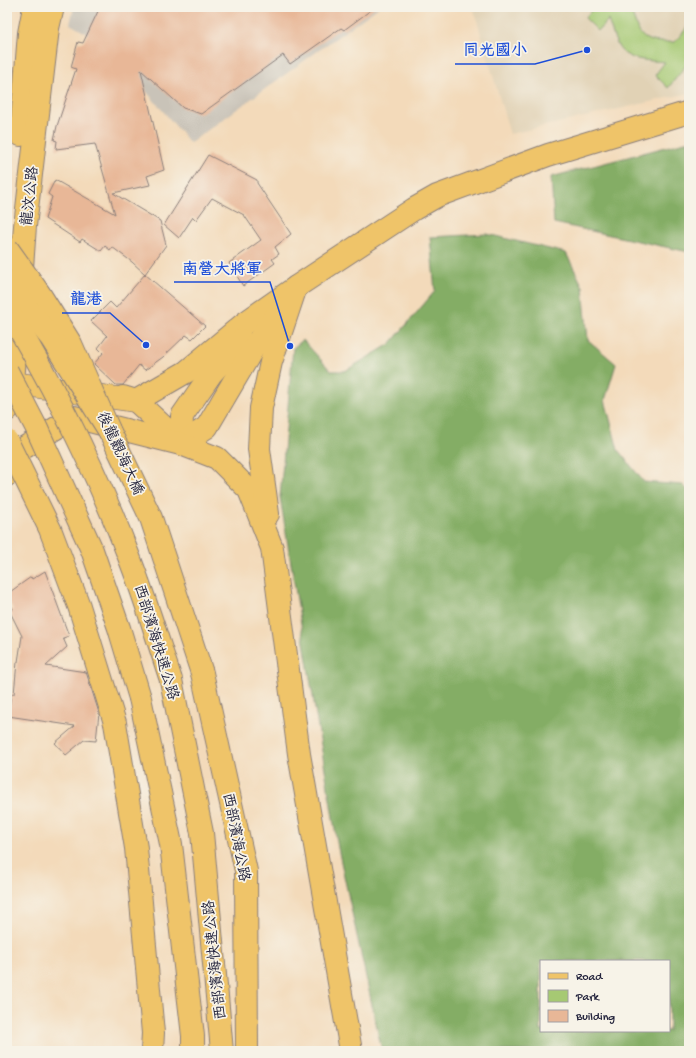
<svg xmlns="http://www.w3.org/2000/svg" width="696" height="1058" font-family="'Gochi Hand','LXGW WenKai TC',sans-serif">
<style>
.built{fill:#e1d2b5}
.industrial{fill:#c9c3b8}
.green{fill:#a6c973;stroke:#647657}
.forest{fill:#84ad65;stroke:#536850;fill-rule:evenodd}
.building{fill:#e8b797}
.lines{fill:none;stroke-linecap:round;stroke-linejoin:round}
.major-casing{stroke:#8a7e7a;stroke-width:24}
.highway-casing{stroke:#8a7e7a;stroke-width:24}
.major{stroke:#efc469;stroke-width:22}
.highway{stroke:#efc469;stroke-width:22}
.major-bridge-casing{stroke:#8a7e7a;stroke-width:24;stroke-linecap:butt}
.highway-bridge-casing{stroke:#8a7e7a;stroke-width:24;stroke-linecap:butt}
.major-bridge{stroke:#efc469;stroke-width:22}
.highway-bridge{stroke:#efc469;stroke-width:22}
.labels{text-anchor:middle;stroke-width:3.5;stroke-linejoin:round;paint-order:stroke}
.street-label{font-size:15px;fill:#22223b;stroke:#f7f3e8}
.leader{fill:none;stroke:#1d4ed8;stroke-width:1.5}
.callout-dot{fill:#1d4ed8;stroke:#f7f3e8;stroke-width:1.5}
.callout-label{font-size:16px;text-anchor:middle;font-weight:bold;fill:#1d4ed8;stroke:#f7f3e8;stroke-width:3.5;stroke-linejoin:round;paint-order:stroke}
</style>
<rect width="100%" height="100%" fill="#f7f3e8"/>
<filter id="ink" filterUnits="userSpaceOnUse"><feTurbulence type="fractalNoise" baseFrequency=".025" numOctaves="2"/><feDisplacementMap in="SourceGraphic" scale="8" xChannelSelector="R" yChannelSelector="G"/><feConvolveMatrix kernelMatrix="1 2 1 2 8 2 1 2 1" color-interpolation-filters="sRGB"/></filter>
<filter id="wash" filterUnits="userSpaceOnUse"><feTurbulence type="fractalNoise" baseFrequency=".012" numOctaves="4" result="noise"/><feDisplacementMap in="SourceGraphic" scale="16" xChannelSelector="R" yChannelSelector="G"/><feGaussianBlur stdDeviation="0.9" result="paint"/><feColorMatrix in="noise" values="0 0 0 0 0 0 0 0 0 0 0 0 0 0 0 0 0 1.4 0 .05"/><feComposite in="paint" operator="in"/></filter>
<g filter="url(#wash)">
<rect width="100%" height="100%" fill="#f3daba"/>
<path class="built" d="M473 7H689V93L510 134Z"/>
<path class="industrial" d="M74 7H379L190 143 107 45 70 24Z"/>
<path class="green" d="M594 7H631V10C640 40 643 43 675 42L689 25V62L668 88 655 75 665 62C648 60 625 62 617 44 613 36 611 28 608 20L598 31 585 18Z"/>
<g class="forest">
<path d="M689 141V252L554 223 551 177Z"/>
<path d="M487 234 566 253 583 287 588 340 616 364 605 400 618 450 644 482 683 485 689 491V1051H382L338 848 280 497 293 348 303 340 331 371H345L390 344 435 291 430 237ZM541 961H669V1031H541Z"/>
</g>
<g id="blocks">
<g class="building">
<path d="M100 7H375L344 30 341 28 290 64 283 55 201 114 183 108 141 70 164 170 147 176 150 185 113 193 160 221 166 245 145 274 132 262 112 247 110 250 105 246 101 251 82 239 80 242 45 219 52 197 48 194 55 180 115 214 95 144 56 149 57 141 54 140 57 126 76 69 71 67 78 42 83 43Z"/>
<path d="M208 155 257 180V183L291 234 275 247 279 254 272 259 275 263 243 286 229 263 261 240 244 215 212 198 196 220 193 217 179 238 164 225Z"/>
<path d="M145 274 205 326 192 339 186 335 163 357 145 370 139 365 123 385H116L94 364 103 353 98 348 107 336 91 321 110 302 116 308Z"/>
<path d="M45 571 69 636 63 638 67 647 46 666 86 672 99 713 96 741 84 740 66 755 55 743 75 726 8 716 11 694H14L17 662H18L22 636 10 612 13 609 7 597V594L31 577 32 579Z"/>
</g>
</g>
</g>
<g filter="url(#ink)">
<use href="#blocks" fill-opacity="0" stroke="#8a7e7a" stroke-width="1"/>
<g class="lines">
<defs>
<g id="major">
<path d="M21 135 29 33 34 7"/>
<path d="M21 282 25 226 48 28 53 7"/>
<path d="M7 384 13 383 136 401 186 372 246 322 296 287 414 209 437 196 548 155 689 112"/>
<path d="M123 397 136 401 181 443"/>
<path d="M7 410 13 383 18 316"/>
<path d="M181 444 182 416 211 374 241 340"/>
<path d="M181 444 207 427 254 347 281 308"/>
<path d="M7 475 22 449 74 417 181 444 217 458 249 490 272 548 299 754 351 1051"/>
<path d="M268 514 259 449 261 408 271 362 296 287"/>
<path d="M202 673 246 871 247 1051"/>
<path d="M115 723 136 848 153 1033 152 1051"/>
</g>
<g id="highway">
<path d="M171 680 202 833 222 1051"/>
<path d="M140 698 171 844 193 1036V1051"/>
</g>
</defs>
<use href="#major" class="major-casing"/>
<use href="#highway" class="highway-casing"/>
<use href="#major" class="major"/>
<use href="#highway" class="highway"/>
<defs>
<g id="major-bridge">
<path d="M7 248 39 293 71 344 110 432 151 518 202 673"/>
<path d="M7 441 50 529 79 606 115 723"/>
</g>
<g id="highway-bridge">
<path d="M7 282 51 338 110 432"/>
<path d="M7 308C55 389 98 474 131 562 146 601 158 641 171 680"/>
<path d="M7 371 36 427 92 550 119 628 140 698"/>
</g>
</defs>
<use href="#major-bridge" class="major-bridge-casing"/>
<use href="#highway-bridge" class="highway-bridge-casing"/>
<use href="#major-bridge" class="major-bridge"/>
<use href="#highway-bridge" class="highway-bridge"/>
</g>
</g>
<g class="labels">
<g class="street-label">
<text transform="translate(29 196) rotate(-84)" y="5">龍汶公路</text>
<text transform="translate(121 453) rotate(65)" y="5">後龍觀海大橋</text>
<text transform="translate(157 642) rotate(73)" y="5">西部濱海快速公路</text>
<text transform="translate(237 837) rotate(79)" y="5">西部濱海公路</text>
<text transform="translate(214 960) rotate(-96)" y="5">西部濱海快速公路</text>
</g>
</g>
<path class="leader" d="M587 50L535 64H455M290 346L270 282H174M146 345L110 313H62"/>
<g class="callout-dot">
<circle cx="587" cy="50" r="4"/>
<circle cx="290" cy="346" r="4"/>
<circle cx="146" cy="345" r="4"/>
</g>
<g class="callout-label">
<text x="495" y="55">同光國小</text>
<text x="222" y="274">南營大將軍</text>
<text x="86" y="304">龍港</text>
</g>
<rect width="696" height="1058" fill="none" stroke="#f7f3e8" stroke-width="24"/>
<rect x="540" y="960" width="130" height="72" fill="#f7f3e8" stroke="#a29fa3"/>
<rect x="548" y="973" width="20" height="6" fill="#efc469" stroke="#a29fa3"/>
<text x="576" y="980" font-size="12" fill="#22223b">Road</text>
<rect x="548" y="990" width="20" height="12" fill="#a6c973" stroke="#a29fa3"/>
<text x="576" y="1000" font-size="12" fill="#22223b">Park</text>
<rect x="548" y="1010" width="20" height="12" fill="#e8b797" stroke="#a29fa3"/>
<text x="576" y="1020" font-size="12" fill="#22223b">Building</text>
</svg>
